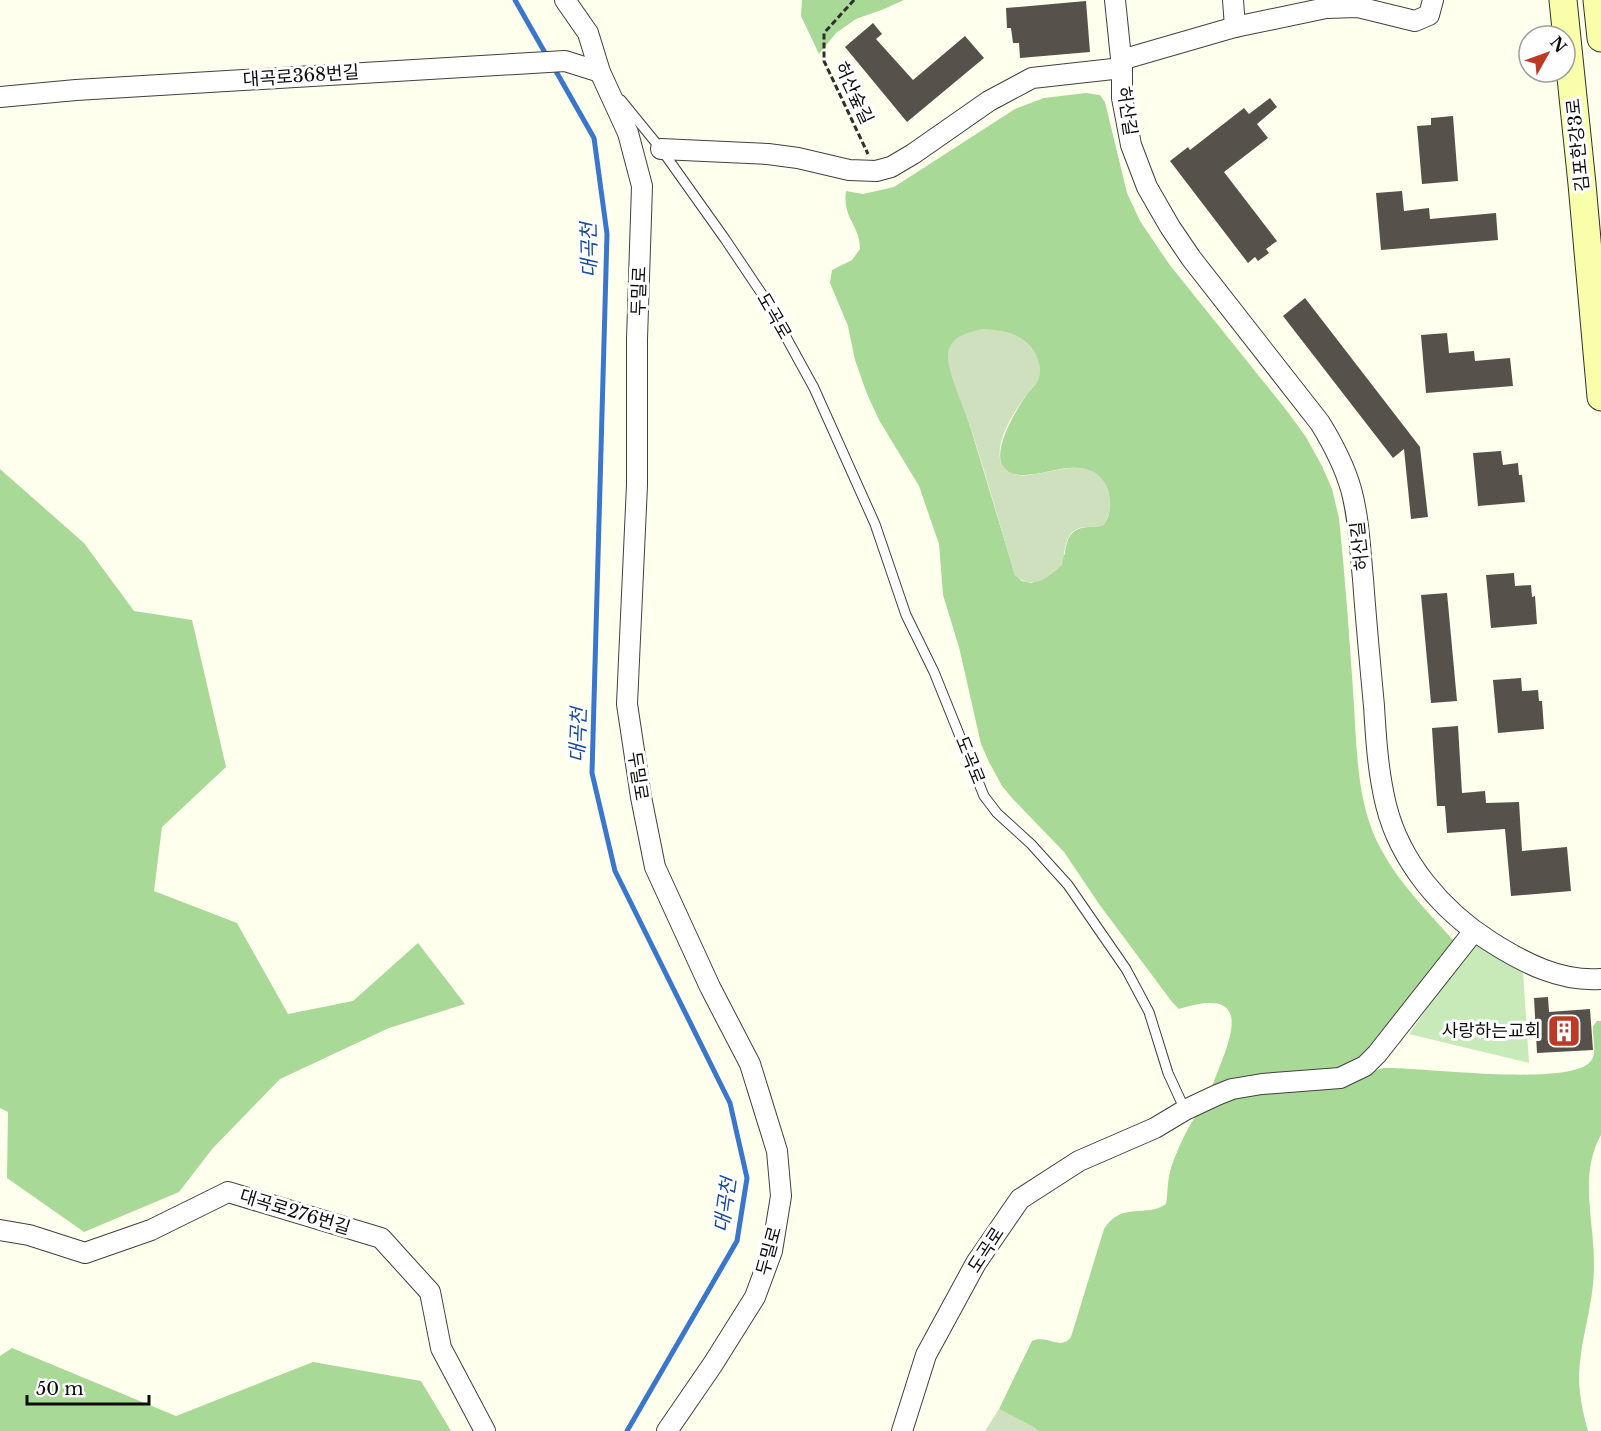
<svg xmlns="http://www.w3.org/2000/svg" width="1601" height="1431" font-family="'Libre Baskerville','Noto Sans KR',serif">
<style>
.green{fill:#c8e9b8}
.forest{fill:#a9d997;fill-rule:evenodd}
.cemetery{fill:#cfe0bf}
.lines{fill:none;stroke-linecap:round;stroke-linejoin:round}
.stream{stroke:#3a77cc;stroke-width:5}
.building{fill:#56514a}
.lane-casing{stroke:#404040;stroke-width:11}
.street-casing{stroke:#404040;stroke-width:22}
.secondary-casing{stroke:#2f2f2f;stroke-width:29}
.path{stroke:#2f2f2f;stroke-width:3;stroke-dasharray:6 3;stroke-linecap:butt}
.lane{stroke:#fff;stroke-width:9}
.street{stroke:#fff;stroke-width:20}
.secondary{stroke:#f8fea9;stroke-width:27}
.labels{text-anchor:middle;stroke-width:6;stroke-linejoin:round;paint-order:stroke}
.street-label{font-size:18px;fill:#0d0d0d;stroke:#fff}
.poi-label{font-size:18px;fill:#0d0d0d;stroke:#fff;text-anchor:end}
.water-label{font-size:20px;font-style:italic;fill:#174a9e;stroke:#fff}
</style>
<rect width="100%" height="100%" fill="#ffe"/>
<path class="green" d="M1479 945 1523 971 1529 1063 1409 1034 1471 947Z"/>
<g class="forest">
<path d="M802 0H904L884 9 856 19 836 33 819 54 801 16Z"/>
<path d="M1086 93 1100 95 1105 102 1127 193 1140 221 1169 264 1287 411 1306 437 1322 466 1332 489 1339 518C1345 575 1349 633 1353 690 1357 743 1355 804 1382 851 1400 884 1428 912 1453 940V944L1374 1043C1362 1056 1352 1064 1336 1070L1210 1092C1225 1049 1263 983 1179 1009L1172 1002 1099 904 1064 852 1012 798 1002 786 989 762 981 744 959 647 943 595 939 544 919 486 879 420 867 394 855 360 848 326 830 283 832 270 852 260 860 249C860 225 842 218 846 191L863 194 894 187 1015 109 1044 98ZM950 367 1026 396C1013 414 976 476 1024 475 1051 475 1081 456 1102 480 1106 484 1109 491 1109 496 1115 553 1070 502 1065 554L1032 583 1022 581 1015 575 971 429Z"/>
<path d="M0 469 84 543 134 611 192 620 226 767 162 827 154 891 237 923 288 1014 353 1001 418 943 465 1004 389 1028 280 1079 213 1148 179 1192 84 1232 7 1178 8 1112 0 1108Z"/>
<path d="M1597 1021H1601V1135C1578 1175 1595 1223 1594 1267 1594 1304 1580 1339 1579 1376 1579 1395 1583 1413 1588 1431H1039L999 1409 1032 1341C1046 1334 1061 1351 1071 1337L1104 1229C1121 1201 1147 1218 1166 1204 1168 1194 1167 1183 1170 1172 1173 1159 1188 1125 1197 1115 1200 1111 1208 1109 1213 1107 1257 1085 1308 1091 1355 1081 1365 1079 1373 1069 1384 1068 1421 1067 1568 1087 1590 1062 1598 1054 1592 1037 1593 1026Z"/>
<path d="M12 1348 176 1416 313 1362 421 1381 451 1431H0V1356Z"/>
</g>
<g class="cemetery">
<path d="M983 329C1006 330 1030 335 1038 360 1040 365 1041 372 1039 378 1037 385 1030 390 1026 396 1014 411 994 443 1001 462 1017 501 1088 437 1108 490 1112 503 1111 513 1104 525 1097 528 1092 527 1085 527 1064 529 1066 549 1062 565 1048 578 1032 591 1015 575 1000 527 987 477 971 429 965 410 947 372 948 354 950 336 969 332 983 329Z"/>
<path d="M999 1409 1034 1427 1039 1431H985Z"/>
</g>
<g class="lines">
<g class="stream">
<path d="M515 0 548 58"/>
<path d="M553 66 594 138 607 234 592 773 615 871 730 1103 747 1178 737 1241 627 1431"/>
</g>
</g>
<g class="building">
<path d="M1086 1 1090 52 1020 58 1019 43H1013L1011 28H1007L1006 8Z"/>
<path d="M873 23 882 34 876 39 913 80 965 36 984 58 907 122 845 47Z"/>
<path d="M1270 98 1277 107 1257 124 1268 138 1224 172 1277 241 1266 249 1269 253 1258 261 1255 257 1248 263 1170 161 1188 147 1190 150 1244 108 1249 114Z"/>
<path d="M1453 116 1458 181 1422 184 1417 126 1431 125V118Z"/>
<path d="M1402 191 1404 211 1429 208 1430 219 1496 213 1498 240 1381 250 1376 193Z"/>
<path d="M1305 298 1420 447 1428 517 1411 519 1404 449 1393 458 1283 316Z"/>
<path d="M1447 333 1449 353 1474 351 1475 361 1510 358 1513 386 1426 393 1421 335Z"/>
<path d="M1501 451 1503 465 1518 463 1519 475H1522L1525 502 1478 506 1473 453Z"/>
<path d="M1514 573 1515 586 1531 585 1532 597 1535 596 1537 624 1491 628 1486 575Z"/>
<path d="M1447 593 1457 701 1431 703 1421 595Z"/>
<path d="M1521 678 1522 691 1538 690 1539 701H1542L1544 729 1498 733 1493 680Z"/>
<path d="M1458 726 1462 793 1485 791 1486 803 1519 802 1522 851 1567 847 1571 891 1511 896 1505 829 1447 833 1445 806H1437L1432 728Z"/>
<path d="M1548 997 1549 1012 1590 1009 1593 1050 1537 1053 1534 998Z"/>
</g>
<g class="lines">
<defs>
<path id="lane" d="M621 100 661 149 725 239 764 297 814 388 875 524 906 615 934 672 984 796 997 813 1031 844 1068 885 1126 969 1149 1012 1168 1073 1185 1110"/>
<g id="street">
<path d="M565 0 588 33 600 72 628 133 642 186 637 339V485L627 704 641 797 655 867 710 987 750 1064 777 1151 781 1196 772 1251 755 1297 713 1364 667 1431"/>
<path d="M1115 0 1122 68V98L1131 145 1147 187 1170 227 1191 258 1320 423C1333 444 1344 465 1351 489 1359 518 1360 549 1363 579 1366 621 1370 663 1374 706 1376 739 1378 772 1386 805 1400 862 1442 911 1491 942 1524 963 1561 982 1601 979"/>
<path d="M1233 0 1235 27"/>
<path d="M1121 60 1235 27 1326 8 1358 7 1415 21 1429 15 1433 0"/>
<path d="M0 97 76 90 565 61 600 72"/>
<path d="M661 149 768 154 798 158 849 170 876 171 891 167 913 154 989 101 1032 78 1122 68"/>
<path d="M0 1230 29 1235 85 1253 151 1230 228 1192 381 1238 430 1292 441 1348 485 1431"/>
<path d="M902 1431 926 1355 976 1263 1020 1199 1079 1161 1155 1128 1185 1110 1217 1095 1232 1089 1262 1084 1340 1078 1365 1066 1377 1054 1474 931"/>
</g>
<g id="secondary">
<path d="M1563 0 1582 184 1601 397"/>
<path d="M1597 0 1601 38"/>
</g>
</defs>
<use href="#lane" class="lane-casing"/>
<use href="#street" class="street-casing"/>
<use href="#secondary" class="secondary-casing"/>
<path class="path" d="M854 0 824 33V61L868 154"/>
<use href="#lane" class="lane"/>
<use href="#street" class="street"/>
<use href="#secondary" class="secondary"/>
</g>
<defs>
<symbol id="building-square" viewBox="-11 -11 22 22"><rect x="-9" y="-9" width="18" height="18" rx="4" fill="#bc3b26" stroke="#fff"/><path d="M-4-6H4V6H1V3H-1V6H-4ZM-2.5-4.3h1.7v1.8h-1.7ZM.8-4.3h1.7v1.8H.8ZM-2.5-1h1.7V.8h-1.7ZM.8-1h1.7V.8H.8Z" fill="#fff"/></symbol>
</defs>
<g fill-rule="evenodd">
<use href="#building-square" x="1545" y="1012" width="38" height="38"/>
</g>
<g class="labels">
<g class="street-label">
<text transform="translate(301 76) rotate(-4)" y="6">대곡로368번길</text>
<text transform="translate(854 93) rotate(65)" y="6">허산숲길</text>
<text transform="translate(1127 111) rotate(82)" y="6">허산길</text>
<text transform="translate(1578 145) rotate(-96)" y="6">김포한강3로</text>
<text transform="translate(639 291) rotate(-88)" y="6">두밀로</text>
<text transform="translate(774 316) rotate(60)" y="6">도곡로</text>
<text transform="translate(1360 546) rotate(-96)" y="6">허산길</text>
<text transform="translate(970 760) rotate(68)" y="6">도곡로</text>
<text transform="translate(638 776) rotate(81)" y="6">두밀로</text>
<text transform="translate(295 1212) rotate(17)" y="6">대곡로276번길</text>
<text transform="translate(986 1250) rotate(-57)" y="6">도곡로</text>
<text transform="translate(769 1251) rotate(-75)" y="6">두밀로</text>
</g>
<g class="poi-label">
<text x="1541" y="1037">사랑하는교회</text>
</g>
<g class="water-label">
<text transform="translate(589 250) rotate(-91)" y="7">대곡천</text>
<text transform="translate(578 735) rotate(-88)" y="7">대곡천</text>
<text transform="translate(725 1205) rotate(-82)" y="7">대곡천</text>
</g>
</g>
<g transform="translate(1547 54) rotate(50)"><circle r="28" fill="#ffffff" stroke="#9e9e9e" stroke-width="1.5"/>
<path d="M0-4.5L10 22L0 15L-10 22Z" fill="#bc3b26"/>
<text y="-9" font-size="16" font-weight="bold" text-anchor="middle" fill="#0d0d0d">N</text>
</g>
<path d="M27 1395v9h122v-9" fill="none" stroke="#0d0d0d" stroke-width="3"/>
<text x="36" y="1395" font-size="18" fill="#0d0d0d" stroke="#ffffff" stroke-width="4.5" paint-order="stroke">50 m</text>
</svg>
